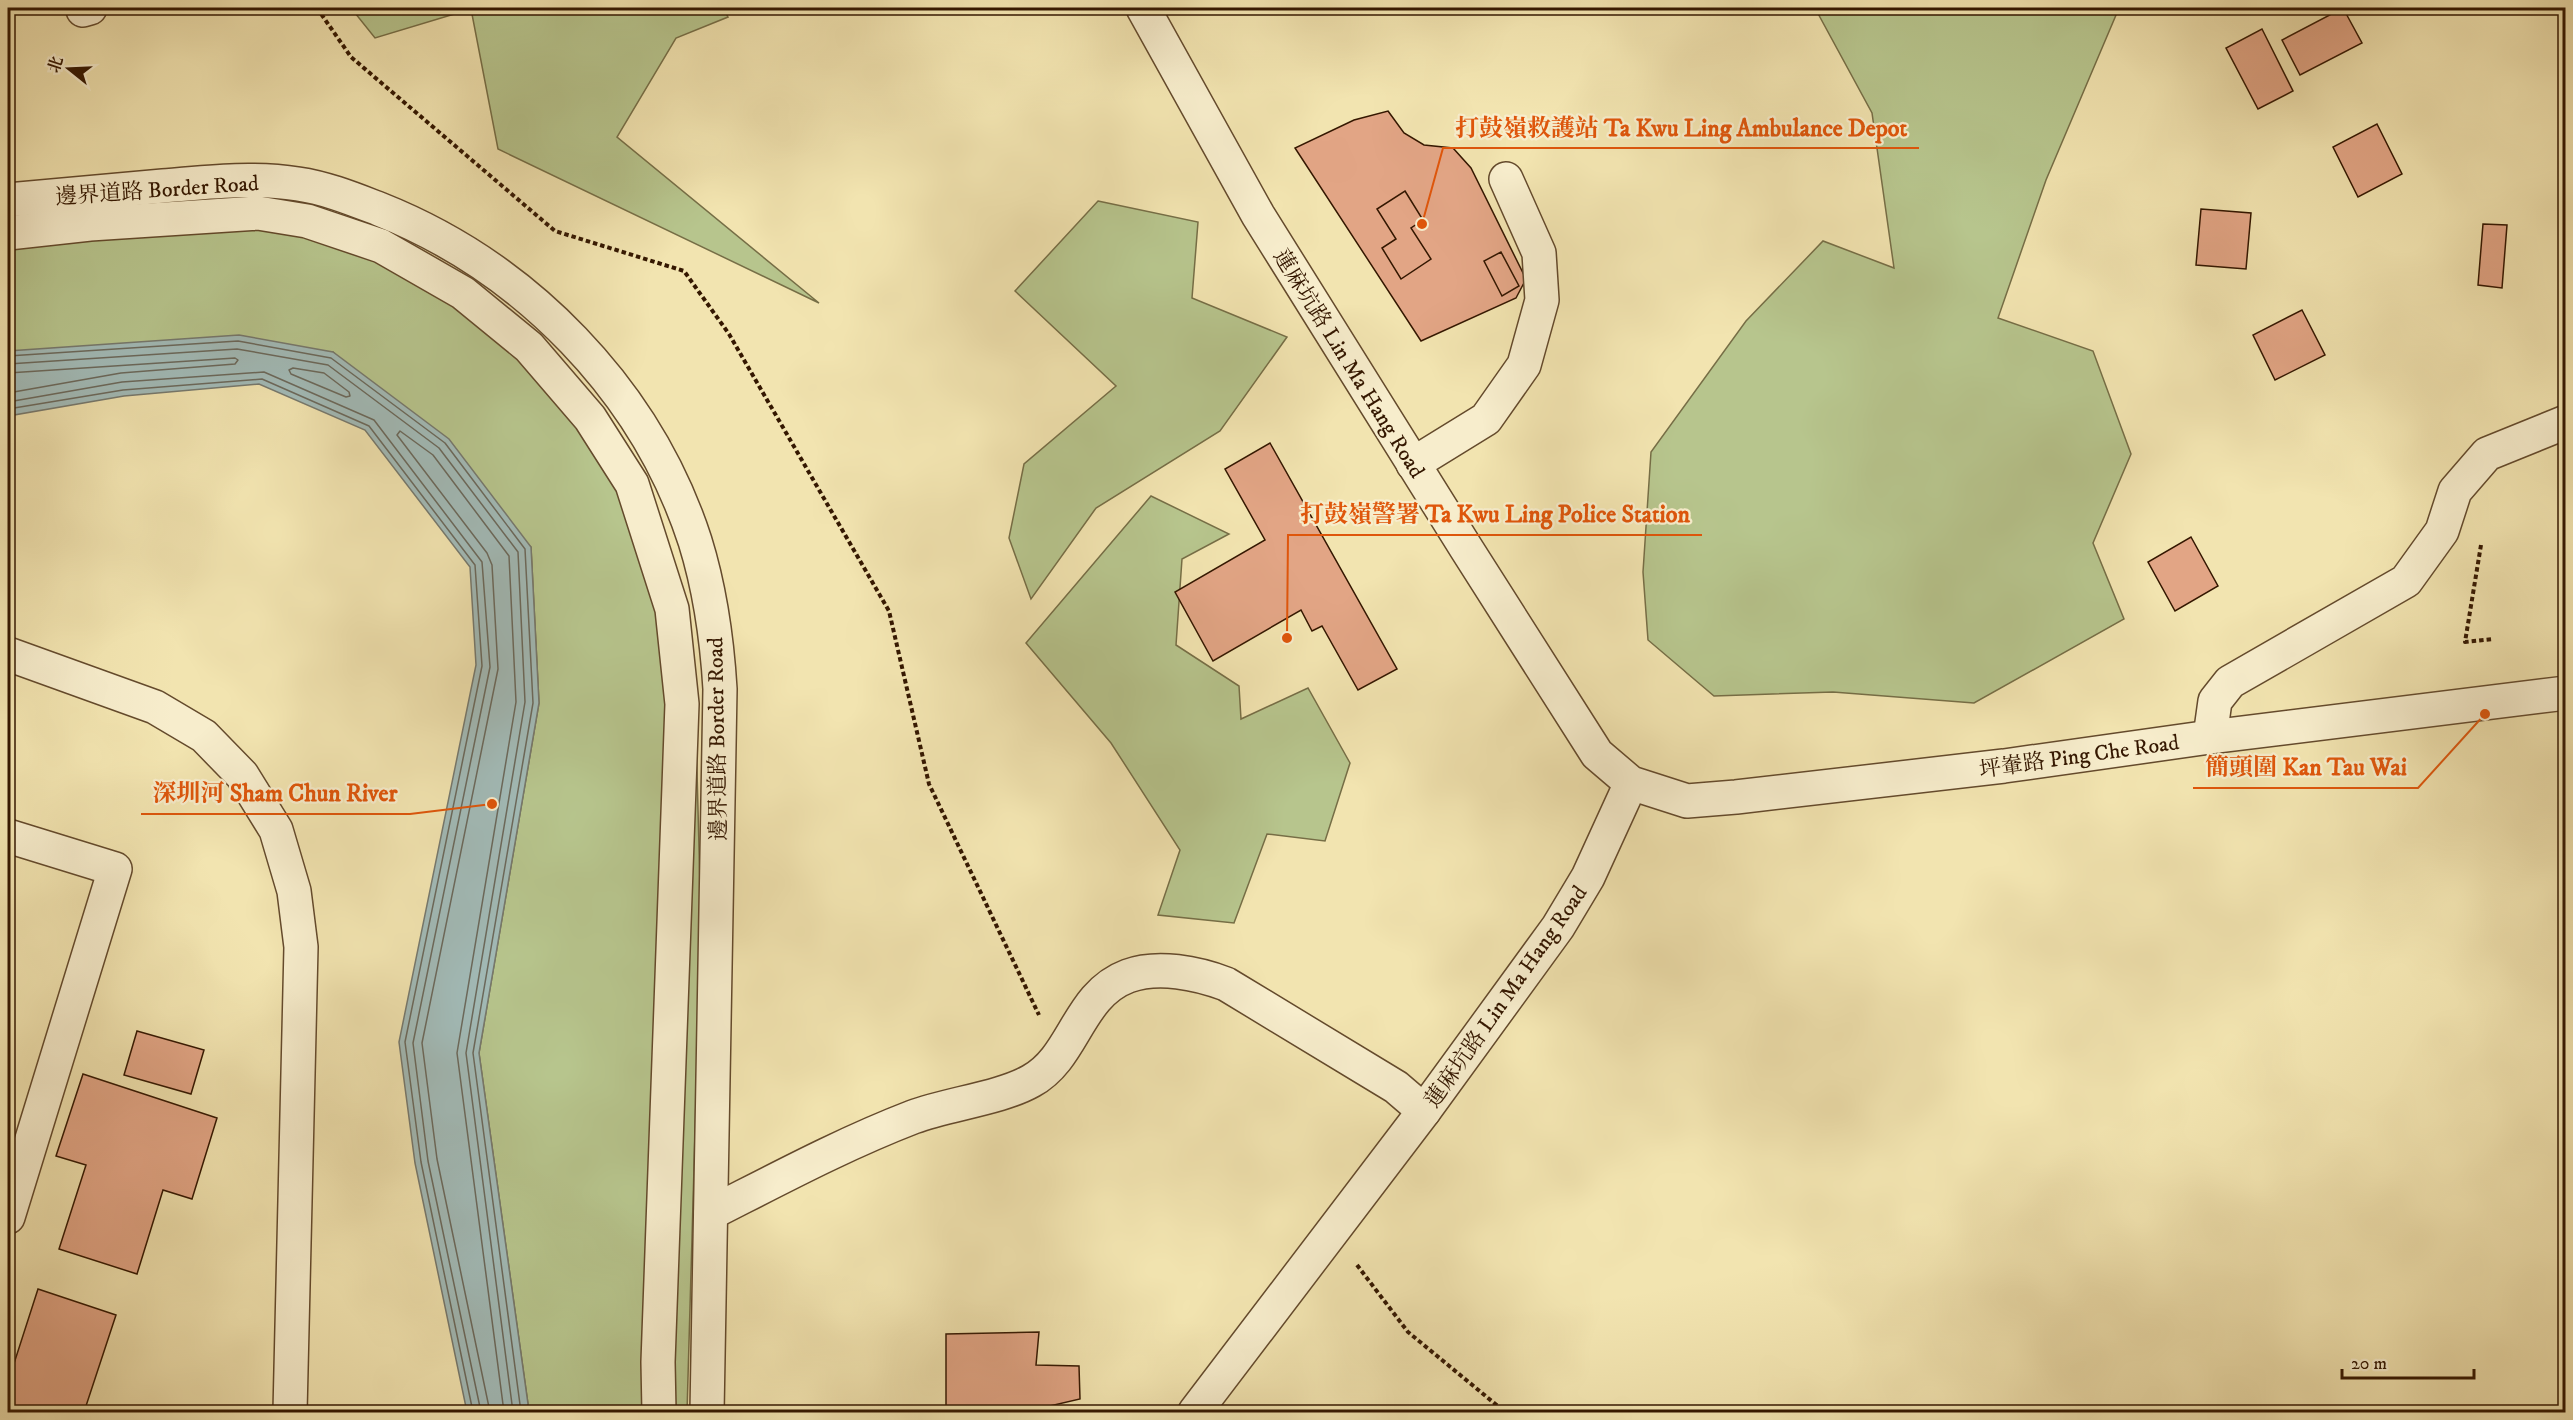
<svg xmlns="http://www.w3.org/2000/svg" width="2573" height="1420" font-family="'IM FELL DW Pica','Noto Serif SC',serif">
<style>
.green{fill:#b7c58d;stroke:#766e46;stroke-width:1.5}
.water{fill:#a2bbb8;stroke:#76796e;stroke-width:1.5}
.lines{fill:none;stroke-linecap:round;stroke-linejoin:round}
.shore{stroke:#6b695c;stroke-width:1.5}
.building{fill:#e2a585;stroke:#341700;stroke-width:1.5}
.minor-casing{stroke:#644a2c;stroke-width:36}
.path{stroke:#341700;stroke-width:4;stroke-dasharray:4.5 3;stroke-linecap:butt}
.minor{stroke:#f7edcc;stroke-width:33}
.labels{text-anchor:middle;stroke-width:4.5;stroke-linejoin:round;paint-order:stroke}
.street-label{font-size:22px;fill:#341700;stroke:#f7edcc}
.leader{fill:none;stroke:#df560b;stroke-width:2}
.callout-dot{fill:#df560b;stroke:#f7edcc;stroke-width:2}
.callout-label{font-size:24px;text-anchor:middle;font-weight:bold;fill:#df560b;stroke:#f7edcc;stroke-width:4.5;stroke-linejoin:round;paint-order:stroke}
</style>
<rect width="100%" height="100%" fill="#f2e4b0"/>
<filter id="stains"><feTurbulence type="fractalNoise" baseFrequency=".00333" numOctaves="4"/><feColorMatrix values="0 0 0 0 .2 0 0 0 0 .09 0 0 0 0 .02 0 0 0 .5 -.17"/></filter>
<radialGradient id="worn" r=".72"><stop offset=".6" stop-color="#630" stop-opacity="0"/><stop offset="1" stop-color="#630" stop-opacity=".3"/></radialGradient>
<g class="green">
<path d="M351 8H723L728 17 676 38 617 137 819 303 498 149 471 9 375 38Z"/>
<path d="M1815 8H2119L2046 180 1998 318 2093 351 2131 454 2093 543 2124 619 1974 703 1833 692 1714 696 1648 640 1643 572 1651 452 1746 321 1823 241 1894 268 1872 113Z"/>
<path d="M229 201 301 203 400 240 634 468 672 555 694 658 701 923 687 1412H526L528 1404 479 1053 539 703 531 547 333 352 8 353V221Z"/>
<path d="M1098 201 1198 222 1192 298 1287 337 1220 431 1096 508 1031 599 1009 538 1024 464 1116 386 1015 291Z"/>
<path d="M1151 496 1229 534 1182 559 1176 645 1239 686 1241 719 1308 688 1350 763 1325 841 1267 834 1234 923 1158 915 1180 850 1111 743 1026 643Z"/>
</g>
<path class="water" d="M239 335 333 352 449 439 531 547 539 703 479 1053 528 1404 526 1412H467L415 1163 399 1042 476 665 470 567 365 430 259 384 124 396 8 416V351Z"/>
<g class="lines">
<g class="shore">
<path d="M8 356 238 341 331 358 445 443 525 549 533 703 473 1053 521 1412"/>
<path d="M8 364 237 349 328 365 439 448 518 552 525 702 466 1053 513 1412"/>
<path d="M293 368 324 373 349 392 350 396 346 397 291 374 289 370Z"/>
<path d="M8 373 235 358 238 360 235 364 121 373 8 393"/>
<path d="M8 402 122 382 264 372 374 420 482 562 490 667 413 1043 428 1161 481 1412"/>
<path d="M8 409 123 390 262 379 369 426 475 565 482 666 405 1042 421 1162 473 1412"/>
<path d="M490 1412 437 1159 422 1043 498 669 492 565 487 553 397 435 400 431 433 455 509 556 516 702 457 1053 504 1412"/>
</g>
</g>
<g class="building">
<path d="M2343 8 2362 43 2300 75 2282 40Z"/>
<path d="M2262 29 2293 91 2258 109 2226 48Z"/>
<path d="M1388 111 1404 133 1424 145 1453 148 1471 168 1526 279 1516 298 1421 341 1295 148 1354 120Z"/>
<path d="M2377 124 2402 174 2358 197 2333 147Z"/>
<path d="M1405 191 1423 220 1411 228 1431 259 1401 279 1382 248 1396 239 1377 209Z"/>
<path d="M2201 209 2251 213 2246 269 2196 265Z"/>
<path d="M2483 224 2507 225 2502 288 2478 285Z"/>
<path d="M1501 252 1519 286 1502 296 1484 261Z"/>
<path d="M2302 310 2325 355 2275 380 2253 335Z"/>
<path d="M1270 443 1397 669 1358 690 1322 626 1312 631 1301 610 1213 661 1175 592 1265 540 1225 469Z"/>
<path d="M2191 537 2218 586 2175 611 2148 562Z"/>
<path d="M137 1031 204 1050 191 1094 124 1075Z"/>
<path d="M83 1074 217 1118 192 1199 163 1190 137 1274 59 1249 86 1165 56 1156Z"/>
<path d="M38 1289 116 1315 84 1412H8V1382Z"/>
<path d="M1039 1332 1036 1365 1079 1366 1080 1399 1024 1412H946V1334Z"/>
</g>
<g class="lines">
<defs>
<g id="minor">
<path d="M1143 8 1258 215 1466 548 1597 754 1631 783 1687 801 1736 797 2004 766 2210 737 2566 693"/>
<path d="M83 10 90 8"/>
<path d="M8 200C59 195 111 191 163 186 208 182 253 177 298 184 326 188 353 199 379 209 525 267 646 390 695 541 710 589 717 639 720 689L707 1412"/>
<path d="M8 233 90 224 258 213 307 221 381 246 463 293 529 347 590 418 632 484 672 609 682 704 658 1362 659 1412"/>
<path d="M1413 464 1486 419 1524 365 1542 300 1539 253 1506 179"/>
<path d="M8 654 155 707 204 736 242 775 276 830 294 891 301 947 290 1412"/>
<path d="M2210 737 2215 701 2230 682 2406 581 2442 531 2455 491 2487 454 2566 422"/>
<path d="M8 836 115 869 8 1217"/>
<path d="M711 1213C778 1179 843 1144 913 1117 948 1104 1001 1098 1031 1081 1075 1057 1077 995 1128 976 1158 965 1197 973 1226 984L1396 1087 1424 1111"/>
<path d="M1195 1412 1424 1111 1558 927 1588 877 1631 783"/>
</g>
</defs>
<use href="#minor" class="minor-casing"/>
<g class="path">
<path d="M317 8 351 57 555 231 684 271 729 334 889 611 929 784 1039 1015"/>
<path d="M2481 545 2465 642 2494 639"/>
<path d="M1357 1265 1408 1332 1505 1412"/>
</g>
<use href="#minor" class="minor"/>
</g>
<g class="labels">
<g class="street-label">
<text transform="translate(157 189) rotate(-4)" y="8">邊界道路 Border Road</text>
<text transform="translate(1350 363) rotate(58)" y="8">蓮麻坑路 Lin Ma Hang Road</text>
<text transform="translate(716 739) rotate(-91)" y="8">邊界道路 Border Road</text>
<text transform="translate(2079 755) rotate(-8)" y="8">坪輋路 Ping Che Road</text>
<text transform="translate(1505 996) rotate(-55)" y="8">蓮麻坑路 Lin Ma Hang Road</text>
</g>
</g>
<path class="leader" d="M1422 224L1443 148H1919M1287 638L1288 535H1702M2485 714L2418 788H2193M492 804L410 814H141"/>
<g class="callout-dot">
<circle cx="1422" cy="224" r="6"/>
<circle cx="1287" cy="638" r="6"/>
<circle cx="2485" cy="714" r="6"/>
<circle cx="492" cy="804" r="6"/>
</g>
<g class="callout-label">
<text x="1681" y="136">打鼓嶺救護站 Ta Kwu Ling Ambulance Depot</text>
<text x="1495" y="522">打鼓嶺警署 Ta Kwu Ling Police Station</text>
<text x="2306" y="775">簡頭圍 Kan Tau Wai</text>
<text x="275" y="801">深圳河 Sham Chun River</text>
</g>
<rect width="2573" height="1420" fill="none" stroke="#f2e4b0" stroke-width="30"/>
<rect x="9" y="9" width="2555" height="1402" fill="none" stroke="#341700" stroke-width="3"/>
<rect x="15" y="15" width="2543" height="1390" fill="none" stroke="#341700" stroke-width="1.5"/>
<g transform="translate(69 69) rotate(288)" stroke="#f7edcc" stroke-width="4.5" paint-order="stroke">
<path d="M0-4.5L10 22L0 15L-10 22Z" fill="#341700"/>
<text y="-9" font-size="16" font-weight="bold" text-anchor="middle" fill="#341700">北</text>
</g>
<path d="M2342 1369v9h132v-9" fill="none" stroke="#341700" stroke-width="3"/>
<text x="2351" y="1369" font-size="18" fill="#341700" stroke="#f7edcc" stroke-width="4.5" paint-order="stroke">20 m</text>
<rect width="100%" height="100%" filter="url(#stains)"/>
<rect width="100%" height="100%" fill="url(#worn)"/>
</svg>
